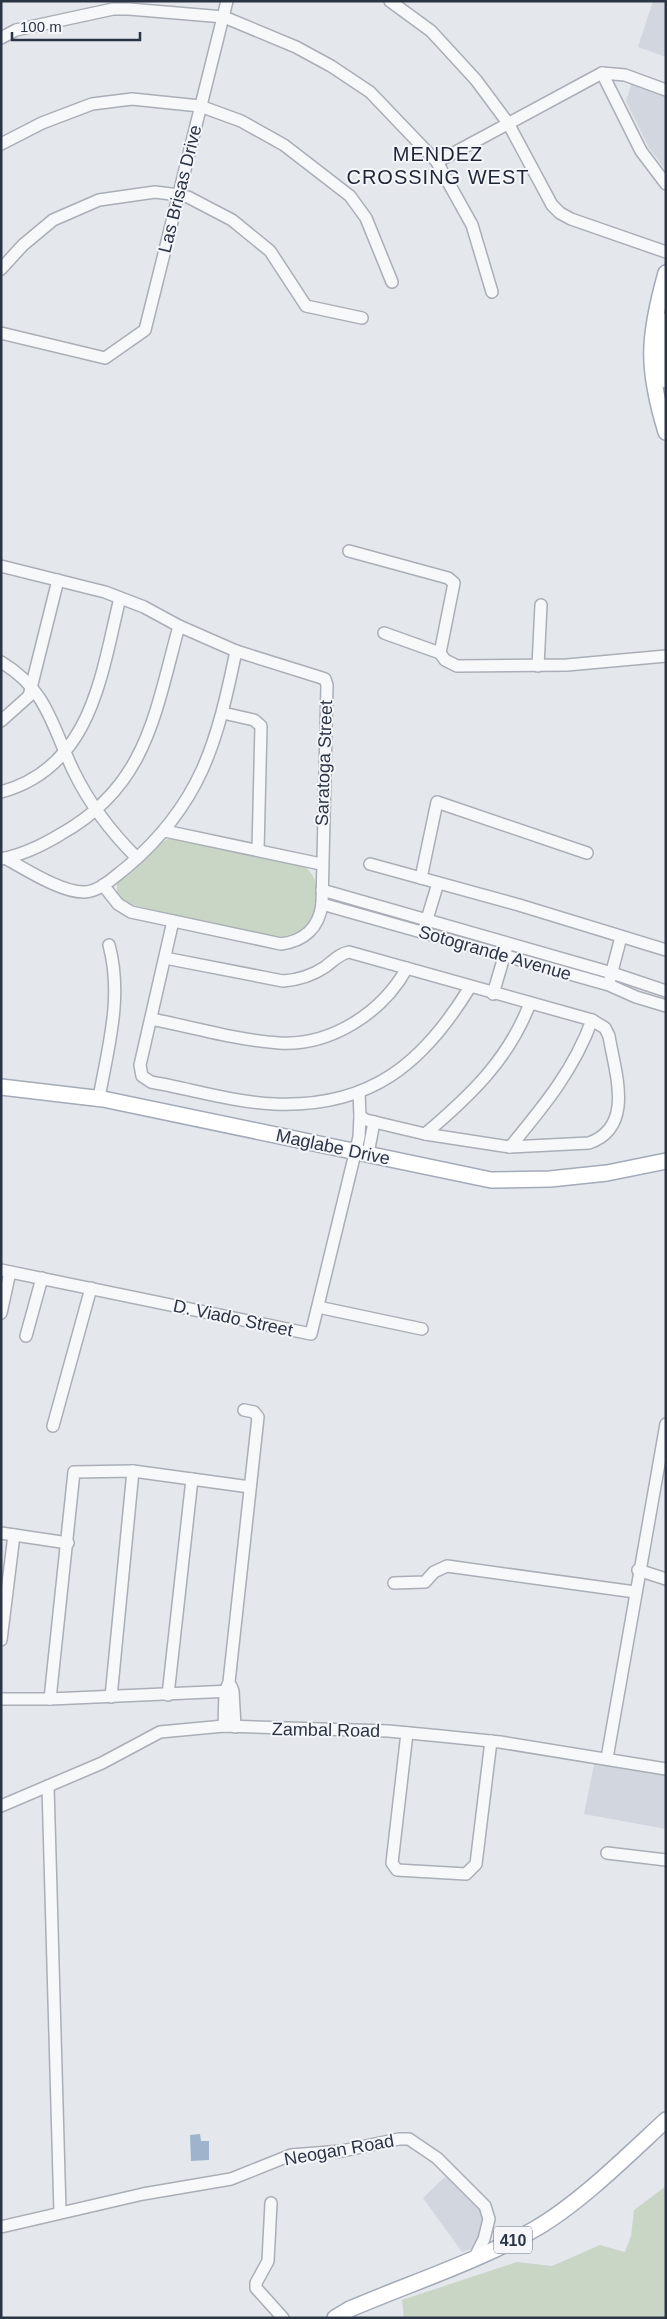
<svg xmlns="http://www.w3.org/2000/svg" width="667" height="2319" font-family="Helvetica,sans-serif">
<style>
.built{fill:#d2d6de}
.green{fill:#c9d6c5}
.water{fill:#9fb4cc}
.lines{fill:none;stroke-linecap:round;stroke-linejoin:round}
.minor-casing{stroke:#a9aeb7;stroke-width:14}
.major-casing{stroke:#a3abb8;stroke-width:18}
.minor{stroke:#f7f8fa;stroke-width:11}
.major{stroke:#fff;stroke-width:15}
.labels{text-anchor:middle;stroke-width:4;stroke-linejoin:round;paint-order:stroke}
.shield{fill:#f4f6f9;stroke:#676e7b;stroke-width:1}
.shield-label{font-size:16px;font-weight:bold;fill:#2b3445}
.street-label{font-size:18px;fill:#2b3445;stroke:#f4f6f9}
.quarter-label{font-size:20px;letter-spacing:1px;fill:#1d2536;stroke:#f4f6f9}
</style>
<rect width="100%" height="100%" fill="#e4e7ec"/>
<g class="built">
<path d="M653 1H666V57L638 47Z"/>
<path d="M633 79 666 89V170L649 148 626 101Z"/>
<path d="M595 1760 658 1772 666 1776V1829L584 1814Z"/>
<path d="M449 2173 484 2210 485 2218 476 2247 462 2252 423 2198Z"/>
</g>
<g class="green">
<path d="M170 838 303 865C333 887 314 941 276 939L125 903 117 894V884L158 844Z"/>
<path d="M666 2186V2318H404L402 2300 517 2262 552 2266 600 2245 625 2252 631 2236 634 2210Z"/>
</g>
<path class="water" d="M200 2134 201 2141H209V2160L191 2161 190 2135Z"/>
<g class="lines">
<defs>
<g id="minor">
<path d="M390 1 431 31 476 80 508 123 552 205 560 213 571 219 666 252"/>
<path d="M1 38 16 30 76 17 113 9H129L224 17 296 47 331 66 370 92 437 162 472 225 492 292"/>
<path d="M602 73 641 151 666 184"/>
<path d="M1 144 42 123 92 104 132 99 200 106 241 121 284 145 350 196 366 218 392 282"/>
<path d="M437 162 602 73 625 75 666 90"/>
<path d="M1 269 23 245 53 220 99 200 155 192 179 195 188 197 232 220 270 251 306 306 362 318"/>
<path d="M1 333 105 358 145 330 227 1"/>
<path d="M349 551 448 578 454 583 440 653 445 660 457 666 567 665 666 656"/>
<path d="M1 566 105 592 144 607 179 626 236 651 319 677 325 679 327 685 322 904C319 928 304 941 281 944L131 912 118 904 103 885"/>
<path d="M384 633 440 653"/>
<path d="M1 662C48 690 52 727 74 772 90 805 111 832 137 858"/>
<path d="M538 666 541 605"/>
<path d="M223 713 254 720 261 726 258 850"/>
<path d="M1 721 29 696 58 580"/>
<path d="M1 792C92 767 101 675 120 598"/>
<path d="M165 831 321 864"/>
<path d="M5 858C25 869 62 893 85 892 101 891 115 876 127 867 201 804 217 743 236 651"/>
<path d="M1 859C22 855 43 845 61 834 147 786 155 713 179 626"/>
<path d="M370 864 519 905 666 950"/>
<path d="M421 878 437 802 587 853"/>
<path d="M322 890 612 973 666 991"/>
<path d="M322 904 609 985 636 997 666 1006"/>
<path d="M173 921 140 1065 142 1076 151 1082C191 1089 233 1102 274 1104 370 1108 423 1064 470 987"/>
<path d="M424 929 438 883"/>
<path d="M165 958 283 981C298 980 313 975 325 967 333 961 339 954 349 952L592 1020 605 1028 609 1036C615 1073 635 1127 589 1143L510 1147 425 1134 366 1120 360 1116 359 1093"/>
<path d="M610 979 621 937"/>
<path d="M493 994 506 950"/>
<path d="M151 1019C193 1027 236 1040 279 1043 331 1046 382 1013 407 968"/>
<path d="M99 1098C108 1047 123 997 109 945"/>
<path d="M425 1134C470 1096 509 1059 530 1003"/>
<path d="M510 1147C543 1107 574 1070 592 1020"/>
<path d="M368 1154 374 1122"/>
<path d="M1 1270 311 1334 359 1137 360 1116"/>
<path d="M318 1307 422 1329"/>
<path d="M1 1313 10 1272"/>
<path d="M26 1336 42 1278"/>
<path d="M53 1426 91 1288"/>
<path d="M1 1533 68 1543"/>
<path d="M638 1570 666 1579"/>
<path d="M394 1583 425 1582 434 1572 447 1566 635 1592"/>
<path d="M1 1640 14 1535"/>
<path d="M231 1686 233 1691 235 1727"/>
<path d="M168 1695 192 1479"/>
<path d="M111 1697 133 1471"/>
<path d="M1 1699H50L232 1691"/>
<path d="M50 1699 74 1472 133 1471 250 1487"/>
<path d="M224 1726 225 1692 229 1682 258 1417 254 1412 244 1410"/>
<path d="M407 1733 392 1863 397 1870 466 1874 476 1864 491 1741"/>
<path d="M607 1758 666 1424"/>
<path d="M48 1786 60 2212"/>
<path d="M1 1806 102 1763 160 1732 224 1726 388 1731 441 1736 500 1742 666 1769"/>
<path d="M607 1853 666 1860"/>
<path d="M271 2203 268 2261 256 2283V2288L283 2318"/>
<path d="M1 2227 143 2194 231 2179 291 2155 342 2151 399 2139H409L437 2158 485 2206 489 2219 484 2239 475 2257"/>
</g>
<g id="major">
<path d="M666 273C648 337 646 367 666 432"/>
<path d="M666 321V380"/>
<path d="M1 1087 103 1099 491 1180 550 1179 607 1173 666 1161"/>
<path d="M335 2318 350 2309C411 2283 476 2262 535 2229 580 2203 627 2156 666 2120"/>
</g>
</defs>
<use href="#minor" class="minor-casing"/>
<use href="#major" class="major-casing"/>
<use href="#minor" class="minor"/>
<use href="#major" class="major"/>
</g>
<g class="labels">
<rect class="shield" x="494" y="2226.5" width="38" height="27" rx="4"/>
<g class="shield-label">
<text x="513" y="2246">410</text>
</g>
<g class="street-label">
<text transform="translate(180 189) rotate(-76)" y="6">Las Brisas Drive</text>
<text transform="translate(324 763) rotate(-88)" y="6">Saratoga Street</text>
<text transform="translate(495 953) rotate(16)" y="6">Sotogrande Avenue</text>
<text transform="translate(333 1147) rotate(12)" y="6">Maglabe Drive</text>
<text transform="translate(233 1318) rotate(12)" y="6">D. Viado Street</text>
<text transform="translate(326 1730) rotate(1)" y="6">Zambal Road</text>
<text transform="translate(339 2150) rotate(-10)" y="6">Neogan Road</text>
</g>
<g class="quarter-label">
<text x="438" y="161">MENDEZ<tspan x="438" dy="23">CROSSING WEST</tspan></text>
</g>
</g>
<rect width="667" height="2319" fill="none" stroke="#2b3445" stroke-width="5"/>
<path d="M12 32v8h128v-8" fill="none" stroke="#2b3445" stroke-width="2.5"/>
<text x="20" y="32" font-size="15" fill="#2b3445" stroke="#f4f6f9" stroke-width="4" paint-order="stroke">100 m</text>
</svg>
